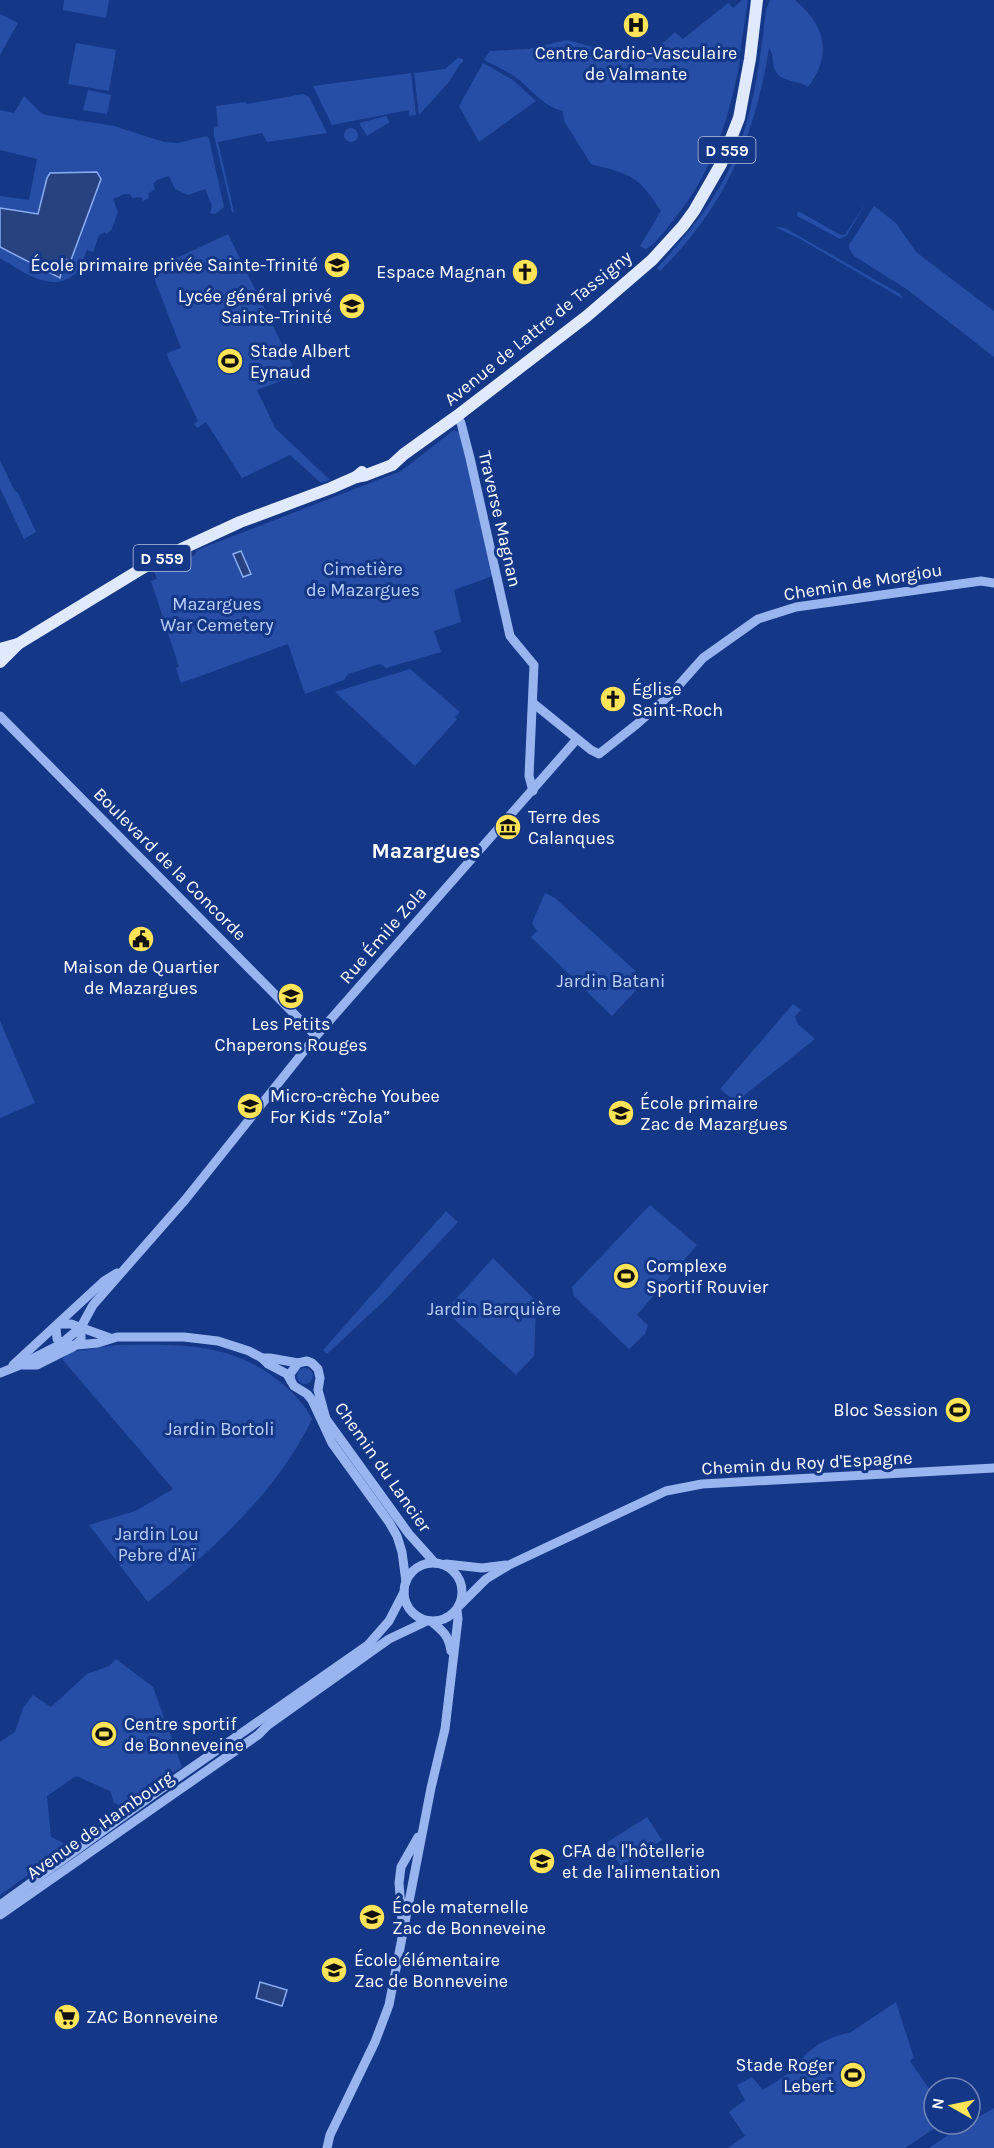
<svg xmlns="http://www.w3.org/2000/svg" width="994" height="2148" font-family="Karla,sans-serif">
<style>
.green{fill:#264ea6}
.water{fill:#27427e;stroke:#8badf2;stroke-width:1.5}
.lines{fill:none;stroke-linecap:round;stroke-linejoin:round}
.tertiary{stroke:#99b5ef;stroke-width:9}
.primary{stroke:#e1e9ff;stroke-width:12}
.labels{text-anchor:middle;stroke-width:6;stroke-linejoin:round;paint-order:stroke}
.shield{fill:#143787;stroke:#b8c3db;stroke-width:1.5}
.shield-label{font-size:16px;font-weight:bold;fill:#fff}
.poi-label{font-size:18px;fill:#fff;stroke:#143787;text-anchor:start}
.street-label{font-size:18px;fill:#fff;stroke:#143787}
.park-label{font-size:18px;fill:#bfd2fb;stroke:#143787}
.quarter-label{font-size:21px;font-weight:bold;fill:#fff;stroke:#143787}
</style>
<rect width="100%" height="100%" fill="#143787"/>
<g class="green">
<path d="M64 0H109L106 18 63 10Z"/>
<path d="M742 0H748L739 59H740C730 119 711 176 671 223 664 232 655 244 646 249L640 246 661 211C637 175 633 175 591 164L564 121 563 111C544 107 533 91 518 79 508 71 495 66 484 60L490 51 528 49 567 40 618 54 632 49 652 53 675 32 683 39 728 3 733 8Z"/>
<path d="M770 0H795C825 25 833 54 808 87 798 80 782 82 776 72 771 63 775 57 769 48 755 137 725 207 660 271L657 268C687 235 716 200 734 159 754 112 760 60 766 10Z"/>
<path d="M0 14 18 23 0 55Z"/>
<path d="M76 43 116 50 109 91 68 84Z"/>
<path d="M458 58 463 59V62L460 64 449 82 419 115 414 73 445 69Z"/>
<path d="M483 63 513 80 536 101 479 142 459 106Z"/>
<path d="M411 73 416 115 409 116V110L332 125 313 86Z"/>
<path d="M88 90 111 95 107 114 83 110Z"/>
<path d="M303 94 309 97 327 133 267 142 262 133 218 142 234 212H232L214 135V128L218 126 216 106 245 102 247 104Z"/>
<path d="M24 96 41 113 46 115 114 126 164 142 177 143 207 136 209 139 224 207 215 214 210 213 212 206 205 189 188 195 175 189 169 176 157 180 153 184 155 189 148 194 149 198 143 201 141 197 132 198 130 194H125L113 199 118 212 112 229 106 234 105 232 99 235 93 252 87 250C84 257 81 267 77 272 53 296 22 271 0 258V196L29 200 37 159 0 150V110L14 113Z"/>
<path d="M386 116 390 122 367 136 359 123Z"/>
<circle cx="351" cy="135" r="7"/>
<path d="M867 201 847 235 840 239 797 216 798 211 841 235H845Z"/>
<path d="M874 206 896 223 916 252 994 311V357L908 290 854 256 849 248V245Z"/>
<path d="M775 227 785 228 900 294 903 299 800 239Z"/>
<path d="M228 234 297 375 257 390 275 428 330 480 321 483 290 455 242 478 206 422 197 428 194 424 198 421 168 358 167 353 181 348 151 270Z"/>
<path d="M454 430 460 433 493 576 454 590 461 622 434 631 441 652 386 668 380 664 348 674 344 680 305 694 288 644 181 683 176 668 179 667 151 581 157 579 154 572 186 555 191 557 195 555 197 550 401 471Z"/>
<path d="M0 460 14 490 18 493 36 532 24 539 0 488Z"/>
<path d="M410 669 460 712 455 717 457 719 415 766 335 692Z"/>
<path d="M545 893 555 898 640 975 641 985 612 1016 531 937 537 931 532 923Z"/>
<path d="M793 1004 801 1010 795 1016 797 1023 815 1039 732 1105 728 1102 731 1098 720 1089Z"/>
<path d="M0 1021 35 1103 0 1118Z"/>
<path d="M650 1205 697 1245 637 1315 648 1325 645 1334 629 1349 574 1296 572 1287Z"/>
<path d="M446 1211 458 1222 385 1300 327 1354 323 1350Z"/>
<path d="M493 1258 534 1299 536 1307 534 1356 516 1375 445 1311Z"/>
<path d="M116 1345C174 1345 226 1341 275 1378 290 1389 304 1403 312 1419 276 1494 211 1551 148 1602L89 1525 135 1511 173 1489 62 1359 71 1352Z"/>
<circle cx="305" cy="1376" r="8"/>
<path d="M116 1659 153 1687 182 1767 121 1806 114 1803 110 1791 76 1776 47 1796 51 1837 69 1846 0 1895V1742L15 1732 23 1708 33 1695 51 1707 87 1674 109 1666Z"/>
<path d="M647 1817 662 1840 621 1866 606 1843Z"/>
<path d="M896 2002 914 2058 910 2061 934 2096V2124H941L905 2148H728L745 2136 729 2112 745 2100 737 2085 752 2077 763 2090 789 2073 808 2052 819 2044 833 2037 851 2032Z"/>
<path d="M994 2108V2148H929L962 2126 970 2124V2122Z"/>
</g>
<g class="water">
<path d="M97 172 101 179 71 260 60 259 57 264V270L61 273 60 278 0 247V208L38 214 47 178 50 173Z"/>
<path d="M241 551 251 574 243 577 233 554Z"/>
<path d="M260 1982 287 1990 282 2006 256 1998Z"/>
</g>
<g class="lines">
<g class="tertiary">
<path d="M457 416 461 423 470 458 510 636 534 665 529 776 533 791"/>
<path d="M533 703 591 750 599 754 637 724 671 694 703 658 758 619 796 607 981 581 994 583"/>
<path d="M0 716 316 1036"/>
<path d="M60 1324H71L110 1338"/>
<path d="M56 1327 57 1339 66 1346 98 1343 117 1337H184L218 1341 249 1351 262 1358 268 1364 287 1374 294 1386 307 1394 312 1400 332 1443 389 1522 397 1536 402 1552 406 1582"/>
<path d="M262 1358H270L298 1363"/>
<path d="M13 1365 104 1281 117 1273"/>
<path d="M23 1365H37L73 1347 81 1340V1327"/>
<path d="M0 1373 20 1365 61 1344 81 1327 93 1305 185 1200 316 1036 577 739"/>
<path d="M291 1381 290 1374 298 1363 307 1361 312 1363 318 1369 320 1378 318 1390 326 1419 409 1534 435 1563"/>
<circle cx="433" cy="1592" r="29"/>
<path d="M446 1564 482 1568 506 1565"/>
<path d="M460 1605 486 1579 509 1565 666 1491 702 1484 994 1468"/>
<path d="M432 1622C443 1631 449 1636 451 1651"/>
<path d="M0 1905 154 1794 368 1645 389 1621 404 1592"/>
<path d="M0 1915 258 1735 268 1725 389 1639 427 1621"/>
<path d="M402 1920 399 1883 401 1867 418 1837"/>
<path d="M327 2148 330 2135 375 2042 389 2005 431 1788 445 1729 458 1619 457 1610"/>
</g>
<g class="primary">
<path d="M356 477 366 475 392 465 404 454 457 416 587 316 652 260 683 226 694 211 721 164 739 118 750 59 757 0"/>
<path d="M0 649 18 644"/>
<path d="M0 662 18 644 151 563 240 522 331 488 356 477 362 472"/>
</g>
</g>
<defs>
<symbol id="hospital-disc" viewBox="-11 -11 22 22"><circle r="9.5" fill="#ffe457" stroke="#143787"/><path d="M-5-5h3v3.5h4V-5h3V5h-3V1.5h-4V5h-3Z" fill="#111"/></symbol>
<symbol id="school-disc" viewBox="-11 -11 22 22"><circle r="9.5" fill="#ffe457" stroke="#143787"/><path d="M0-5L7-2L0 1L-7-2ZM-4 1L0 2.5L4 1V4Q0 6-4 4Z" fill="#111"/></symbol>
<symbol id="church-disc" viewBox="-11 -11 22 22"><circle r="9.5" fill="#ffe457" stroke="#143787"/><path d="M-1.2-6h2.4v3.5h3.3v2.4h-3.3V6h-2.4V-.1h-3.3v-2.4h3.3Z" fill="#111"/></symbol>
<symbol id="stadium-disc" viewBox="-11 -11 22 22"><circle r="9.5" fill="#ffe457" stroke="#143787"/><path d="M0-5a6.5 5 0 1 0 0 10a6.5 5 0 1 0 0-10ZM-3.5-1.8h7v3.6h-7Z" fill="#111"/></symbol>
<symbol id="museum-disc" viewBox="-11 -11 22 22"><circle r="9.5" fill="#ffe457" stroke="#143787"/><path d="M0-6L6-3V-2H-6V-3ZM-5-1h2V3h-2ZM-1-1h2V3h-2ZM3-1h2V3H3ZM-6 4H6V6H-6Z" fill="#111"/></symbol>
<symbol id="civic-disc" viewBox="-11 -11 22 22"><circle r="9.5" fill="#ffe457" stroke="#143787"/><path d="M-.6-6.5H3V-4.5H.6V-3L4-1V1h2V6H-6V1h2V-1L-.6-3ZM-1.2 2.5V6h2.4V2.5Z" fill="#111"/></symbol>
<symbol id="university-disc" viewBox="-11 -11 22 22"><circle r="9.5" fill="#ffe457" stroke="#143787"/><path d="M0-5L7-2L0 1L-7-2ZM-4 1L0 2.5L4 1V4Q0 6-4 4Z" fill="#111"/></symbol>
<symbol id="supermarket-disc" viewBox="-11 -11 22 22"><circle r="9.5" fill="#ffe457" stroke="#143787"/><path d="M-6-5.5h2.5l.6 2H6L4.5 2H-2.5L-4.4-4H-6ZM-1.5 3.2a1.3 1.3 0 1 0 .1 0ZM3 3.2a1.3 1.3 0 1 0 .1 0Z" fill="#111"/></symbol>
</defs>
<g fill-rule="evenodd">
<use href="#hospital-disc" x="621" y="10" width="30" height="30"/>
<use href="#school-disc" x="322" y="250" width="30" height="30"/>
<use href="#church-disc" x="510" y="257" width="30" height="30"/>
<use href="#school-disc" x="337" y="291" width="30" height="30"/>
<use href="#stadium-disc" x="215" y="346" width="30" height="30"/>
<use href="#church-disc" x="598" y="684" width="30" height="30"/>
<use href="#museum-disc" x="493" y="812" width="30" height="30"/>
<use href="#civic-disc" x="126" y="924" width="30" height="30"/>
<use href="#school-disc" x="276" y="981" width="30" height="30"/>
<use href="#school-disc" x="235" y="1091" width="30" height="30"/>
<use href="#school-disc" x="606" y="1098" width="30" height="30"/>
<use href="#stadium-disc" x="611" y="1261" width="30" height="30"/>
<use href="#stadium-disc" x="943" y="1395" width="30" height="30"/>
<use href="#stadium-disc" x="89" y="1719" width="30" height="30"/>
<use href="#university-disc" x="527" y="1846" width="30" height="30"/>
<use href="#school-disc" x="357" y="1902" width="30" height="30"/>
<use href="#school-disc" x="319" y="1955" width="30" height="30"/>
<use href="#supermarket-disc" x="52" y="2002" width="30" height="30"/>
<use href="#stadium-disc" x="838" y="2060" width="30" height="30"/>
</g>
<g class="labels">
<g class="shield">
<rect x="698.5" y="137" width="57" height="26" rx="4.5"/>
<rect x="133.5" y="545" width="57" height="26" rx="4.5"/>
</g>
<g class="shield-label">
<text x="727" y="156">D 559</text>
<text x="162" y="564">D 559</text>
</g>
<g class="poi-label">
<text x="636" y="59" text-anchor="middle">Centre Cardio-Vasculaire<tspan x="636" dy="21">de Valmante</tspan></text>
<text x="318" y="271" text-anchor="end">École primaire privée Sainte-Trinité</text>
<text x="506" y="278" text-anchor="end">Espace Magnan</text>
<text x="332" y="302" text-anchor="end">Lycée général privé<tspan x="332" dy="21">Sainte-Trinité</tspan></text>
<text x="250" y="357">Stade Albert<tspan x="250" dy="21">Eynaud</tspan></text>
<text x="632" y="695">Église<tspan x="632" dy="21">Saint-Roch</tspan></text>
<text x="528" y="823">Terre des<tspan x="528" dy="21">Calanques</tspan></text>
<text x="141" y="973" text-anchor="middle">Maison de Quartier<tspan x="141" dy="21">de Mazargues</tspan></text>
<text x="291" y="1030" text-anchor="middle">Les Petits<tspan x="291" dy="21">Chaperons Rouges</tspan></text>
<text x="270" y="1102">Micro-crèche Youbee<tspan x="270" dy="21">For Kids “Zola”</tspan></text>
<text x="640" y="1109">École primaire<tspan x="640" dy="21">Zac de Mazargues</tspan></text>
<text x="646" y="1272">Complexe<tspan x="646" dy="21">Sportif Rouvier</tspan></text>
<text x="938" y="1416" text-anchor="end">Bloc Session</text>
<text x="124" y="1730">Centre sportif<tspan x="124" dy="21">de Bonneveine</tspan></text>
<text x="562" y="1857">CFA de l'hôtellerie<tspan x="562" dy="21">et de l'alimentation</tspan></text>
<text x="392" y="1913">École maternelle<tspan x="392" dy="21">Zac de Bonneveine</tspan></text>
<text x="354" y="1966">École élémentaire<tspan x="354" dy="21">Zac de Bonneveine</tspan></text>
<text x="86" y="2023">ZAC Bonneveine</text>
<text x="834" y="2071" text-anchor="end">Stade Roger<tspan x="834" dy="21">Lebert</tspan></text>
</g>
<g class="street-label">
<text transform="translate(538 328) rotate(-39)" y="6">Avenue de Lattre de Tassigny</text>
<text transform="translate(500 519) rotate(77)" y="6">Traverse Magnan</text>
<text transform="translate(863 582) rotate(-9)" y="6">Chemin de Morgiou</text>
<text transform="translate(170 864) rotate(45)" y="6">Boulevard de la Concorde</text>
<text transform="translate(383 935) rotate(-49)" y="6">Rue Émile Zola</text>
<text transform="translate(807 1463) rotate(-3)" y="6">Chemin du Roy d'Espagne</text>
<text transform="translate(383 1467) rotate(55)" y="6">Chemin du Lancier</text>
<text transform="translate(100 1825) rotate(-35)" y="6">Avenue de Hambourg</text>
</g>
<g class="park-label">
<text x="363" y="575">Cimetière<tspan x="363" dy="21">de Mazargues</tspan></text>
<text x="217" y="610">Mazargues<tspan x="217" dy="21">War Cemetery</tspan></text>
<text x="611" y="987">Jardin Batani</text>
<text x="494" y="1315">Jardin Barquière</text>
<text x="220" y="1435">Jardin Bortoli</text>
<text x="157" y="1540">Jardin Lou<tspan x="157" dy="21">Pebre d'Aï</tspan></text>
</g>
<g class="quarter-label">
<text x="426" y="858">Mazargues</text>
</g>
</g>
<g transform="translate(952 2106) rotate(279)"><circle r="28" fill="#143787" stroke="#7287b7" stroke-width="1.5"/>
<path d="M0-4.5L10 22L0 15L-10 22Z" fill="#ffe457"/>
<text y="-9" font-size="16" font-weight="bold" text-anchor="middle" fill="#ffffff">N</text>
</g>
</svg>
